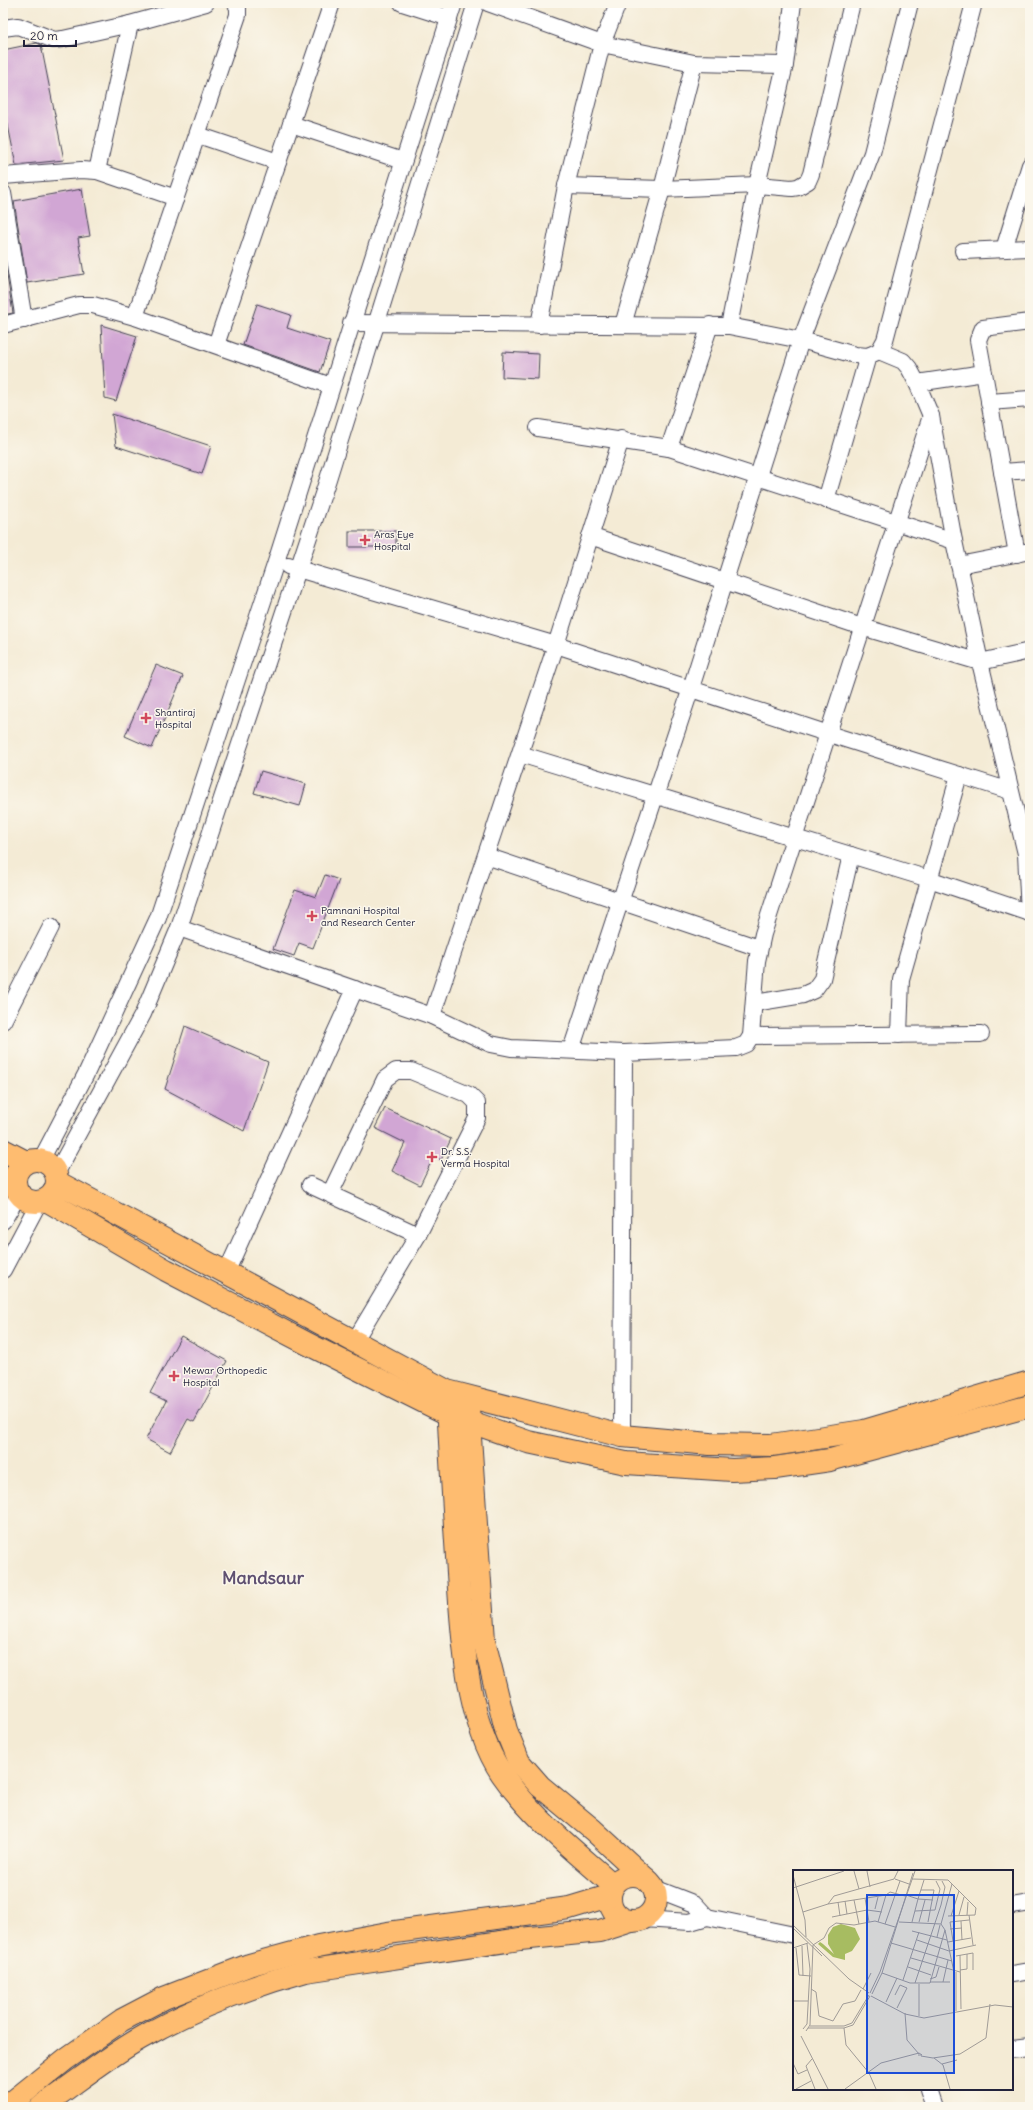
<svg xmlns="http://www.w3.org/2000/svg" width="1033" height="2110" font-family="Delius,sans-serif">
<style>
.building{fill:#d1a6d4}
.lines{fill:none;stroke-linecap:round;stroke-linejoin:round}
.street-casing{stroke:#424052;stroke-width:18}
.primary-casing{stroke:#424052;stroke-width:24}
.street{stroke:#fff;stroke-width:16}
.primary{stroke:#febc70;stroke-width:22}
.poi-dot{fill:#d1495b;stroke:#fbf7ec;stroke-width:1.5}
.labels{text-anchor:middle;stroke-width:3;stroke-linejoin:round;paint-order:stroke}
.poi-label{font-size:10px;fill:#22223b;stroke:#fbf7ec;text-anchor:start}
.town-label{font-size:18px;font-weight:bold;fill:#5f5071;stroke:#fbf7ec}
.inset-road{fill:none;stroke:#a09b97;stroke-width:1}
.view{fill:#1d4ed8;fill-opacity:0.15;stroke:#1d4ed8;stroke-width:2}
.inset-edge{fill:none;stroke:#22223b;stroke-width:2}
</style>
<rect width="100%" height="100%" fill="#fbf7ec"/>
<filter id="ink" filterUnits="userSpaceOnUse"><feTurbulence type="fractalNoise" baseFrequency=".025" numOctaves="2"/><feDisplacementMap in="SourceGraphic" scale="8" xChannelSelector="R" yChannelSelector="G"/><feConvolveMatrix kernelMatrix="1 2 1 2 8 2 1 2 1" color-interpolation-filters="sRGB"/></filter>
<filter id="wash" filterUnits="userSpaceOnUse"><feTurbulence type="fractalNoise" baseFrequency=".012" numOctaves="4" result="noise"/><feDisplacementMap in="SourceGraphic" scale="16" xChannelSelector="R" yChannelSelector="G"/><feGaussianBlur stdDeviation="0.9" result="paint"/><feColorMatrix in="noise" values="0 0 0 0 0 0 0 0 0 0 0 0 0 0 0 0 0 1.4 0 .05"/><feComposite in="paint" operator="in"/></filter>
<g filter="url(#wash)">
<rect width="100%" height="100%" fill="#f4ebd5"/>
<g id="blocks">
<g class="building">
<path d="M37 43 41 45 64 160 16 165 3 100V50Z"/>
<path d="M82 189 90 236 78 238 84 274 27 283 14 201Z"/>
<path d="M3 251 13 313 3 315Z"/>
<path d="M257 304 291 315 287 328 330 342 320 372 243 345Z"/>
<path d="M101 325 137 336 116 401 105 398Z"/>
<path d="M503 352 539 354 538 379 502 377Z"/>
<path d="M112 414 211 446 202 474 116 446Z"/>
<rect x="349" y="531" width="47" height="16"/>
<path d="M156 665 183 676 152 748 125 736Z"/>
<path d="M261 771 306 784 300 806 254 793Z"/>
<path d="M325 875 339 880 313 948 299 943 294 956 273 949 295 890 316 897Z"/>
<path d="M185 1026 268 1062 244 1131 165 1089Z"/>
<path d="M385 1108 451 1139 441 1160 434 1156 420 1185 392 1171 405 1143 375 1128Z"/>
<path d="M181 1336 227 1361 194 1422 188 1419 170 1452 146 1439 166 1401 150 1393Z"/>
</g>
</g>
</g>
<g filter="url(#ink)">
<use href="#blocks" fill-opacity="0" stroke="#424052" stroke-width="1"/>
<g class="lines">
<defs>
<g id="street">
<path d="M402 3 449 18"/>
<path d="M488 3 602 44 566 186 539 325"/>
<path d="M618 3 602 44 694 63 785 65"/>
<path d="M3 28 18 26 54 40 63 39 130 24 206 3"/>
<path d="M291 124 403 161"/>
<path d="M198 135 278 162"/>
<path d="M97 171 130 24"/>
<path d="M3 176 81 170 97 171 176 198"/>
<path d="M566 186 662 189 757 185 792 188 798 187 808 181 811 174 852 3"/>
<path d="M3 193 24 320"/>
<path d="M1004 249 1030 165"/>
<path d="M963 251 1030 248"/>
<path d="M135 317 238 15V6L235 3"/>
<path d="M351 323 729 326 801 340 855 355 868 356 879 351 885 340 974 3"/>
<path d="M3 325 79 305H93L135 317 331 386"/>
<path d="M623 325 662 189 694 63"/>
<path d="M729 326 757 185 785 65 793 3"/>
<path d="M216 345 332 3"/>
<path d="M879 351 903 361 909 368 917 383 931 416 954 541 980 662 1026 854 1029 913"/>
<path d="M917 383 984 373"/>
<path d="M989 402 1030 399"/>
<path d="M538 428 669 448 954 541"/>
<path d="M669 448 710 325"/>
<path d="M1002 472 1030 470"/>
<path d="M826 500 868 356"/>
<path d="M590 536 862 627 980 662 1030 651"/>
<path d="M1017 554 978 340 983 328 1030 322"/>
<path d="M959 565 1030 551"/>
<path d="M288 566 556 645 829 734 1010 791"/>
<path d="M520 754 929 879 1030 913"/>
<path d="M486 856 759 948"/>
<path d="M179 928 432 1016 491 1044 511 1048 624 1053 736 1048 746 1044 751 1036 757 961 763 934 931 416"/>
<path d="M755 1003 803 995 814 990 822 979 851 855"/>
<path d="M432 1016 556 645 621 439"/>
<path d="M3 1021 51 927"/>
<path d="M899 1035 901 979 959 775"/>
<path d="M751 1036 981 1034"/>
<path d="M571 1050 691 688 801 340 872 153 910 3"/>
<path d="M41 1160 86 1074 158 918 276 562 454 3"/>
<path d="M56 1174 143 1014 179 928 328 479 476 3"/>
<path d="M310 1185 418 1235"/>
<path d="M330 1194 385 1079 396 1071H411L469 1095 477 1103V1118L418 1235 354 1342"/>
<path d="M3 1221 19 1194"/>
<path d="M3 1270 39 1202"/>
<path d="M226 1273 355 989"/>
<path d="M622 1436 624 1053"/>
<path d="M654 1888 695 1904 707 1917"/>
<path d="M1012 1906 1030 1903"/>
<path d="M643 1919 690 1922 707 1917 794 1935"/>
<path d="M1012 1974 1030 1971"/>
<path d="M1012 2049 1030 2047"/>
<path d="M928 2089 934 2107"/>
</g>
<g id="primary">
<path d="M3 1150 26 1162"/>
<circle cx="36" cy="1181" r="21"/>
<path d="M57 1182 447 1391 622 1436 710 1444 771 1445 864 1431 1030 1382"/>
<path d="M46 1200 166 1270 308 1344 448 1414 528 1442 626 1463 732 1470 775 1468 830 1460 1030 1406"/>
<path d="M448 1401C450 1448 453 1495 456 1542 461 1612 462 1715 502 1774 532 1818 574 1850 613 1885"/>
<path d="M468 1408 484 1640 506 1730 519 1762 540 1786 593 1830 646 1879"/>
<circle cx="633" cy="1898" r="23"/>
<path d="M6 2107 66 2059 122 2020 164 1998 249 1965 318 1946 388 1933 569 1908 609 1896"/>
<path d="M41 2107C73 2085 107 2057 141 2038 193 2008 249 1987 306 1971L520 1939 600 1931 631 1921"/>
</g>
</defs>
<use href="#street" class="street-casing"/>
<use href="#primary" class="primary-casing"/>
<use href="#street" class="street"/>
<use href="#primary" class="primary"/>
</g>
</g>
<g class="poi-dot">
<path d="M363 534h4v4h4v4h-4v4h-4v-4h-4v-4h4z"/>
<path d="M144 712h4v4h4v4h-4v4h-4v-4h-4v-4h4z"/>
<path d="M310 910h4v4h4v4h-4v4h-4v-4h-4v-4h4z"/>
<path d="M430 1151h4v4h4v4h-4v4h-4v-4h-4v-4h4z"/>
<path d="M172 1370h4v4h4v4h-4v4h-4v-4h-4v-4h4z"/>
</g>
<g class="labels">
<g class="poi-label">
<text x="374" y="538">Aras Eye<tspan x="374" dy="12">Hospital</tspan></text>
<text x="155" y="716">Shantiraj<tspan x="155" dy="12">Hospital</tspan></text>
<text x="321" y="914">Pamnani Hospital<tspan x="321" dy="12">and Research Center</tspan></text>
<text x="441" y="1155">Dr. S.S.<tspan x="441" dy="12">Verma Hospital</tspan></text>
<text x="183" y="1374">Mewar Orthopedic<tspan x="183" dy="12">Hospital</tspan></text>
</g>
<g class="town-label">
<text x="263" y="1584">Mandsaur</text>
</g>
</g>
<g transform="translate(793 1870)">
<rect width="220" height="220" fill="#f4ebd5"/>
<path d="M48 54 62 58 67 69 59 81 52 84V90L40 87 25 74 27 72 30 74 41 84 35 74V65L40 57Z" fill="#a7bc61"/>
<path class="inset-road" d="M61 1 66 19M74 1 77 17M0 5 12 50 13 67M102 9 116 14M119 9 155 10 183 38 182 45 155 46M131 10 125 29 140 30M0 18 51 1M128 20H141L135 52M93 25 97 22 112 26M113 25 125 29 119 52M72 28 76 52M61 30 66 54M52 31 54 44M45 32 47 46M35 34 41 26 101 9 105 1M82 39 85 27M122 41 142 40 147 19 143 11M10 42 35 34 93 25 85 52M166 45 171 27M174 45 175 32M176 45 180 75M158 46 166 21M39 47 74 40 89 42M168 51 169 70M106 52 148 54 159 14M126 52 132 30M92 54 107 11M148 54 152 60 161 102M0 55 56 109 76 123M0 58 29 86M157 59 169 58M119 61 154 70M144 67 147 55M124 70 156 81 183 75M160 71 157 52 176 50M155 72 178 68M98 73 159 91M9 76 10 106M0 78 15 73M3 78 6 105 18 106M167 85 168 139M163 86 180 83V100M118 88 167 102M115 97 138 105M167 100 174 99V84M163 102V141M89 103 117 113H137L152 60M137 109 143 107 146 97M110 110 126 62M137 112H157M150 112 155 90M122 113 148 35 152 17 149 11M18 119 23 122 26 146 40 151 50 134 62 131 68 120M70 119 78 103M77 123 87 102 122 1M79 124 89 103 120 3M102 125 107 115 114 118 104 138M78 126 112 144 131 148 202 135 220 137M0 131H15M93 132 104 108M112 143 114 170 126 184M126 146V114M17 156H51L59 153 76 125M15 158H51L60 155 77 126M51 158 53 175 76 203 83 219M10 159 14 154 15 136 17 99 14 74M13 161 17 155 20 75 31 68 36 58 43 53 61 55 82 51 102 57M8 166 35 219M128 186 140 188 167 184 193 168 197 134M141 188 150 195 157 219M19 189 13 196 22 219M0 193 5 204 14 200M149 194 164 190M3 219 18 211M52 219 88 193 126 183 129 185H125"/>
<path class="view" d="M74 25H161V203H74Z"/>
<rect width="220" height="220" class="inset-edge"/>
</g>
<rect width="1033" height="2110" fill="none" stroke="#fbf7ec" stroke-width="16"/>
<path d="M24 40v6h52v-6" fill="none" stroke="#22223b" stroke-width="2"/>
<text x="30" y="40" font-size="12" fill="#22223b" stroke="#fbf7ec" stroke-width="3" paint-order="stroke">20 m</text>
</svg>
